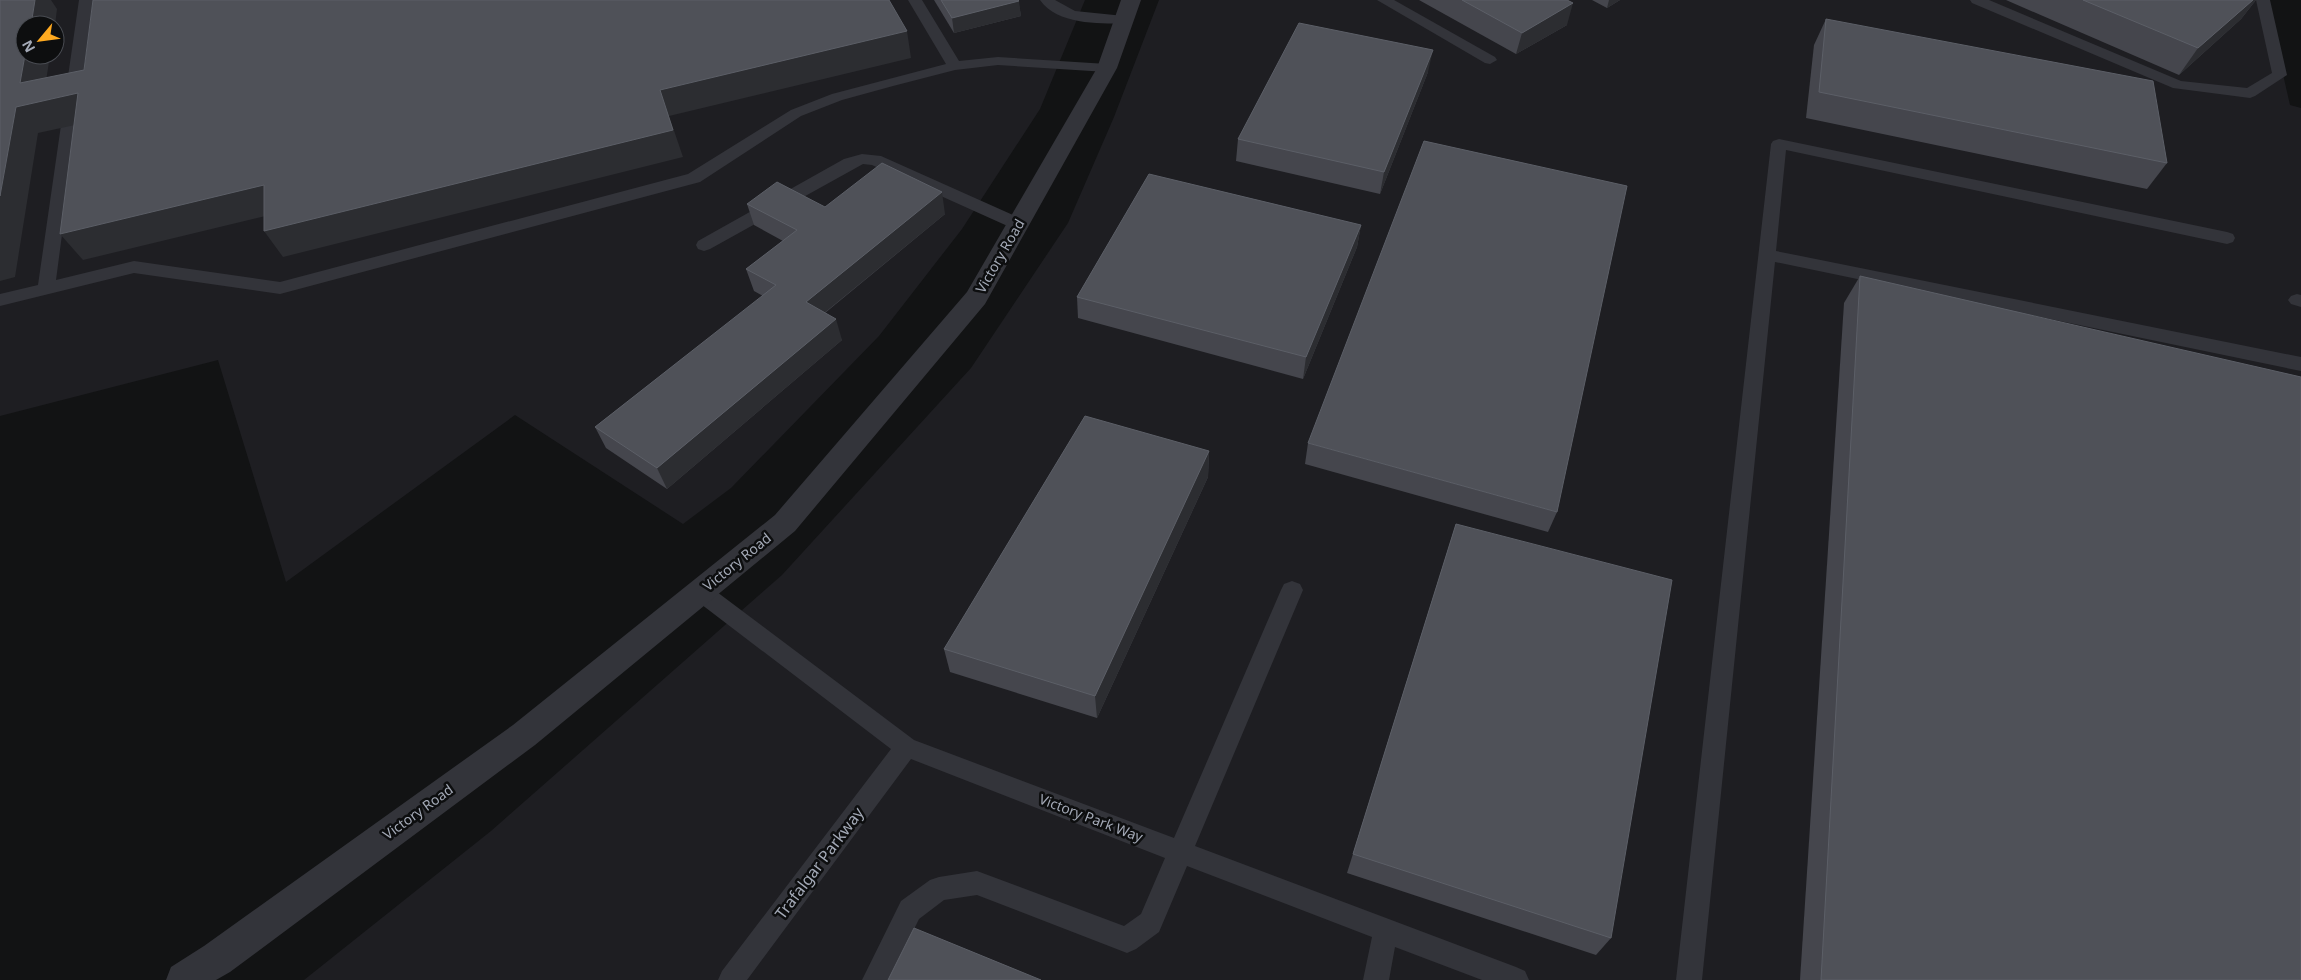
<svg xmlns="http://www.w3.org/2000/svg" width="2301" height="980" font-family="'Noto Sans',sans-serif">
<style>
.built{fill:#1e1e22;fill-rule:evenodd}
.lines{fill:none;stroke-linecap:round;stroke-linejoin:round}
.service{fill:#33343a;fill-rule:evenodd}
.tertiary{fill:#33343a;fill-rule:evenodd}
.wall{fill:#45464d}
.shaded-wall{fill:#2c2d31}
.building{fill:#4f5158;stroke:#5c5f67}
.labels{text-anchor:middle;stroke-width:5;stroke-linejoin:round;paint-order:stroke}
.street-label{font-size:14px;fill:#a3a9b6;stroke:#0d0e0f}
.near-street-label{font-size:16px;fill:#a3a9b6;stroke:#0d0e0f}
</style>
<rect width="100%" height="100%" fill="#121314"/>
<g class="built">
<path d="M0 0H1085L1040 109 962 229 879 336 731 488 683 524 515 415 286 582 218 360 0 416ZM25 25H55V55H25Z"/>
<path d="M1159 0H2266L2290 105 2301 108V980H304L491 831 782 575 971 368 1068 223 1114 117Z"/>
</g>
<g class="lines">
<g class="service">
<path d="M79 0H93L56 280 134 261 280 282 688 174 791 110 832 94 946 64 908 0H922L959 61 998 57 1107 64 1114 68 1107 72 998 65 955 70 893 86 842 100 801 116 700 182 280 294 134 273 0 306V294L38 285Z"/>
<path d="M1040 0H1055L1075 11 1124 16 1131 20 1124 24C1097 23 1058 25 1040 0Z"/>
<path d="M1377 0H1394L1495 57 1497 60 1490 64 1485 63Z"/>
<path d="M1970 0H1989L2181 81 2247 88 2272 73 2256 0H2270L2287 75 2255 96 2250 98 2173 88 1972 3Z"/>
<path d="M1779 139 2227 232 2233 234 2235 238 2233 242 2227 244 1786 150 1776 251 2301 357V371L1775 262 1702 980H1676L1771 144 1773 141Z"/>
<path d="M862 154 881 156 1024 220 1026 224 1024 228 1018 230 1012 228 872 165 863 164 710 249 704 251 698 249 696 245 698 241 844 159Z"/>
<path d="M2297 294 2301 295V307L2291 304 2288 300 2291 296Z"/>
<path d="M1292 581 1300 584 1303 590 1195 846 1516 967 1525 971 1529 980H1482L1395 947 1389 980H1363L1372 937 1187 866 1159 932 1136 949 1127 953 977 895 944 900 919 919 889 980H862L901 901 930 880 939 877 977 871 1124 926 1141 914 1165 858 911 759 747 980H718L722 971 891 749 693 598 690 592 693 586 701 583 709 586 914 740 1174 838 1281 590 1284 584Z"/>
</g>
<path class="tertiary" d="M1121 0H1141L1117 68 985 304 795 531 535 745 230 972 216 980H166L171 967 204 946 513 725 775 515 967 292 1097 68Z"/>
</g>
<g class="wall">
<path d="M934 0H1018L1021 16 954 33Z"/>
<path d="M1419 0H1567V25L1516 54Z"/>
<path d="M1592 0H1620L1607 8Z"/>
<path d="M2006 0H2256L2241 19 2179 75Z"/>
<path d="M1826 19 2167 163 2147 189 1806 118 1814 45Z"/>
<path d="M1428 72 1380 194 1236 161 1238 139Z"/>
<path d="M747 204 825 207 945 214 825 313 842 340 667 489 606 448 595 427 763 296 754 291 746 269 783 241 754 225Z"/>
<path d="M1361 225 1357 247 1303 379 1078 318 1077 297Z"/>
<path d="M1860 276 2301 980H1800L1844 303Z"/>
<path d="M1308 443 1557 512 1548 532 1305 464Z"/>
<path d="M1209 451 1208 477 1097 718 950 672 944 649Z"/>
<path d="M1456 524 1611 938 1596 955 1347 873Z"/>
</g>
<g class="shaded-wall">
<path d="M35 0H51L57 9 55 25H31Z"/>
<path d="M1609 0H1620L1607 8Z"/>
<path d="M2253 0H2256L2241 19 2179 75 2198 48Z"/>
<path d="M1019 1 1021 16 954 33 952 18Z"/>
<path d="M1573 3 1567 25 1516 54 1522 33Z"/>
<path d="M907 31 911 58 669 116 683 157 283 257 264 231 660 90Z"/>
<path d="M1433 50 1428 72 1380 194 1384 172Z"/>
<path d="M25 55H50L43 101 78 93 98 120 38 133 15 277 0 281V196Z"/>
<path d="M264 185 282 212 83 260 60 234Z"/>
<path d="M942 192 945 214 812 323 806 302Z"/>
<path d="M1361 225 1357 247 1303 379 1306 357Z"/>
<path d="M836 319 842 340 667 489 657 468Z"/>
<path d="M1209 451 1208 477 1097 718 1095 696Z"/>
</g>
<g class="building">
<path d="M0 0H35L31 25H25V55L20 83 84 70 93 0H889L907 31 660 90 673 130 264 231V185L60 234 78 93 16 107 0 196Z"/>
<path d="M941 0H1018L1019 1 952 18Z"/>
<path d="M1462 0H1567L1573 3 1522 33Z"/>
<path d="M2083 0H2253L2198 48Z"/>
<path d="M1826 19 2153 81 2167 163 1819 92Z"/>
<path d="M1299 23 1433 50 1384 172 1238 139Z"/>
<path d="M1424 141 1627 186 1557 512 1308 443Z"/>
<path d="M882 163 942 192 806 302 836 319 657 468 595 427 776 285 746 269 797 230 747 204 777 182 825 207Z"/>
<path d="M1149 174 1361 225 1306 357 1077 297Z"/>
<path d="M1860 276 2301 377V980H1821Z"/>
<path d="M1085 416 1209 451 1095 696 944 649Z"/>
<path d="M1456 524 1672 580 1611 938 1353 854Z"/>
<path d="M914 928 1041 980H888Z"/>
</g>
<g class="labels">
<g class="street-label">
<text transform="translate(1000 256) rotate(-60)" y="5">Victory Road</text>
<text transform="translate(737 562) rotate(-39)" y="5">Victory Road</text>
<text transform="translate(418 812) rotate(-36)" y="5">Victory Road</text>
<text transform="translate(1091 818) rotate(21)" y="5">Victory Park Way</text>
</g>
<g class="near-street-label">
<text transform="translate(819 863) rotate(-53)" y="6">Trafalgar Parkway</text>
</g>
</g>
<g transform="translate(40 40) rotate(241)"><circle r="24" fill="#0d0e0f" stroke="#494c52"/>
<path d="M0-4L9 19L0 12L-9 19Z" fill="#ffaa20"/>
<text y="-8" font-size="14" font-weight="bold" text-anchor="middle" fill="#a3a9b6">N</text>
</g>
</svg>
